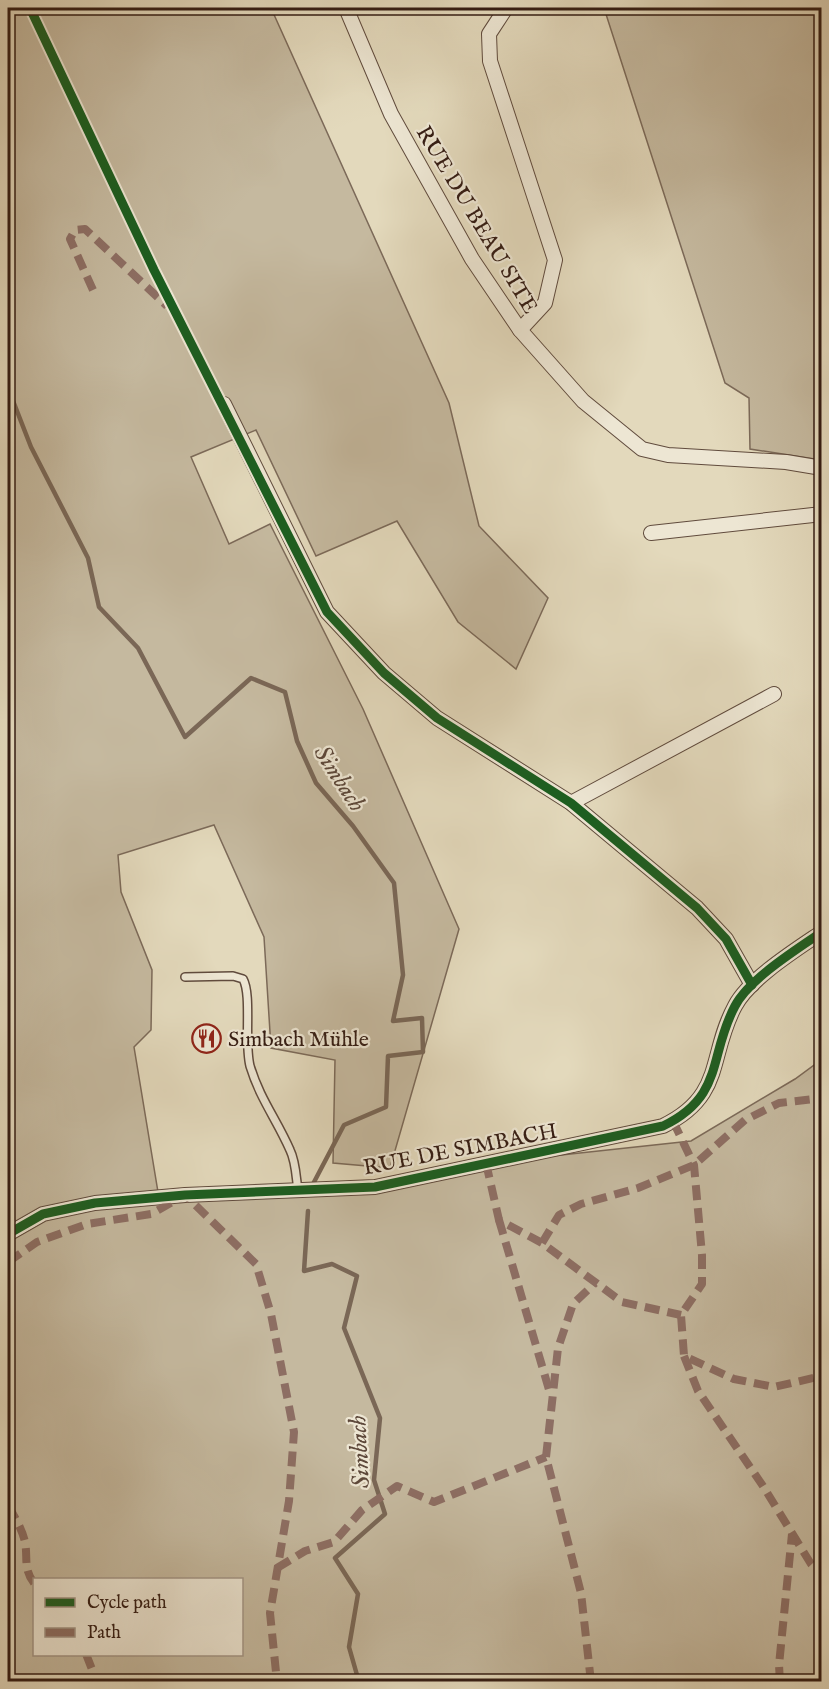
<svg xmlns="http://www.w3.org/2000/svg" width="829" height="1689" font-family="'IM FELL English',serif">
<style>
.green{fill:#c5b99f;stroke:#7c6a59;stroke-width:1.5;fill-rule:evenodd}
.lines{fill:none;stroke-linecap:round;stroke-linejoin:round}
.stream{stroke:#7a6756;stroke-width:4.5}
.lane-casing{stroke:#604b3d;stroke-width:10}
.street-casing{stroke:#604b3d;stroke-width:16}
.lane{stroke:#ede6d3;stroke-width:7}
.street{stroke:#ede6d3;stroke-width:14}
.quiet{stroke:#8d6e63;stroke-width:8;stroke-dasharray:15 8;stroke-linecap:butt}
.cycleway-casing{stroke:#ede6d3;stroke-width:13}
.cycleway{stroke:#1b5e20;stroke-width:9}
.labels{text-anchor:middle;stroke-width:4.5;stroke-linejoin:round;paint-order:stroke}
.street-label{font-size:22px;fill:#341c13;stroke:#ede6d3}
.poi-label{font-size:22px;fill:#341c13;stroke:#ede6d3;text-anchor:start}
.water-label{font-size:24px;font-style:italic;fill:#5d483a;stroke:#ede6d3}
</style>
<rect width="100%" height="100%" fill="#e3d9bc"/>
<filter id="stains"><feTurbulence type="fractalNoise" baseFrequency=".00333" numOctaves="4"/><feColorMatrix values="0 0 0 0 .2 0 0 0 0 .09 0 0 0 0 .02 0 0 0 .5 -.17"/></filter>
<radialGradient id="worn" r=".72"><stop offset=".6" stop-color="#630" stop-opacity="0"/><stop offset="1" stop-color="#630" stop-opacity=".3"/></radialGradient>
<g class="green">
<path d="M8 8H271L449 403 479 526 548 598 516 669 458 622 397 521 316 556 256 430 191 457 229 544 270 524 363 709 459 929 390 1168 333 1163 335 1060 271 1048 264 937 214 825 118 855 121 892 152 970 151 1030 134 1047 159 1198 310 1194 486 1163 691 1141 795 1079 821 1060V1681L8 1682ZM34 1580H242V1654H34Z"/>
<path d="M604 8H821V460L750 449 749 398 725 383Z"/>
</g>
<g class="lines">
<g class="stream">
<path d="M8 388 31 447 88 558 99 607 138 648 185 737 251 678 285 692 297 741 316 783 353 826 394 883 403 975 393 1021 422 1018 423 1052 388 1056 386 1107 344 1125 313 1184"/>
<path d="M308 1211 304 1271 332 1264 357 1276 344 1328 380 1418 374 1480 385 1514 335 1558 358 1594 349 1647 359 1682"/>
</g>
<defs>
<path id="lane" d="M185 977 233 976 243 979C252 995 244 1042 250 1066 260 1099 277 1120 290 1150 296 1162 296 1177 298 1191"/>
<g id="street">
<path d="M346 8 391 114 472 259 520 330 583 401 642 449 668 455 786 462 822 468"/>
<path d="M506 8 489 34 490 61 555 260 545 303 520 330"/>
<path d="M224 404 327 612 384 673 437 718 571 803 697 908 726 939 752 985"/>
<path d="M651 533 822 514"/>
<path d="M571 803 774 694"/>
<path d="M8 1234 43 1214 95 1203 185 1195 375 1187 663 1126C725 1096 708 1056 735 1006 749 979 797 949 822 932"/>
</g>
</defs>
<use href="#lane" class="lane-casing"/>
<use href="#street" class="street-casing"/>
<use href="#lane" class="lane"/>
<use href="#street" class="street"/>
<g class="quiet">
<path d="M93 290 70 239 75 230 85 229 167 306"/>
<path d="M673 1121 694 1165 702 1255V1284L681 1315 684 1356 734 1379 774 1387 822 1376"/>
<path d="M486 1163 499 1220 542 1243 622 1302 681 1315"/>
<path d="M499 1220 550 1393"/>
<path d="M542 1243 559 1215 581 1204 638 1188 694 1165 745 1120 779 1103 815 1099 822 1102"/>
<path d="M8 1262 37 1242 87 1224 151 1214 185 1195 256 1264 271 1314 294 1432 289 1501 270 1613 277 1682"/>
<path d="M684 1356 698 1391 763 1486 811 1564 822 1576"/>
<path d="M8 1506C15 1517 22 1529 25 1542 28 1558 23 1569 34 1583"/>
<path d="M277 1568 305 1551 334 1542 362 1510 397 1486 434 1502 546 1457"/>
<path d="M86 1654 97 1682"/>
<path d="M591 1682 581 1593 546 1457 558 1348 573 1304 595 1283"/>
<path d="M780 1682 779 1665 792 1534"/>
</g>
<defs>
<g id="cycleway">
<path d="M30 8 154 270 327 612 384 673 437 718 571 803 697 908 726 939 752 985"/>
<path d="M8 1234 43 1214 95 1203 185 1195 375 1187 663 1126C725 1096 708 1056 735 1006 749 979 797 949 822 932"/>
</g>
</defs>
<use href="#cycleway" class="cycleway-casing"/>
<use href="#cycleway" class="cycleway"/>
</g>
<defs>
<symbol id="restaurant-ring" viewBox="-11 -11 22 22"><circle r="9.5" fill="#ede6d3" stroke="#8f2418" stroke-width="1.5"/><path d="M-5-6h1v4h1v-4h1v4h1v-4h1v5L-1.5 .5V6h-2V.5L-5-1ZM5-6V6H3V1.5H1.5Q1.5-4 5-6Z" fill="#8f2418"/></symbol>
</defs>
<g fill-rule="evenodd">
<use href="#restaurant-ring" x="190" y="1022" width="33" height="33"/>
</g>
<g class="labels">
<g class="street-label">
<text transform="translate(478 219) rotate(59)" y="8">RUE DU BEAU SITE</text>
<text transform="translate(460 1148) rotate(-11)" y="8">RUE DE SIMBACH</text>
</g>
<g class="poi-label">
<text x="228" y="1046">Simbach Mühle</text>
</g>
<g class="water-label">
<text transform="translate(340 778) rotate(57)" y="8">Simbach</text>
<text transform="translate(359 1452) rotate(-93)" y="8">Simbach</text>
</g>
</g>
<rect width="829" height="1689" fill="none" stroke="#e3d9bc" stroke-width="30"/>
<rect x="9" y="9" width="811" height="1671" fill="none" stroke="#341c13" stroke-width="3"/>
<rect x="15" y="15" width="799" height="1659" fill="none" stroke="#341c13" stroke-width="1.5"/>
<rect x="33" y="1578" width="210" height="78" fill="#ede6d3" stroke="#a39586" stroke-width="1.5"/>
<rect x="45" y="1598" width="30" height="9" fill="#1b5e20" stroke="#a39586" stroke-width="1.5"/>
<text x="87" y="1608" font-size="18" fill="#341c13">Cycle path</text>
<rect x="45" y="1628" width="30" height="9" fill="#8d6e63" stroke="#a39586" stroke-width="1.5"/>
<text x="87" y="1638" font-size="18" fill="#341c13">Path</text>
<rect width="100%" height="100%" filter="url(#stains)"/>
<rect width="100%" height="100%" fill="url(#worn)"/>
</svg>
